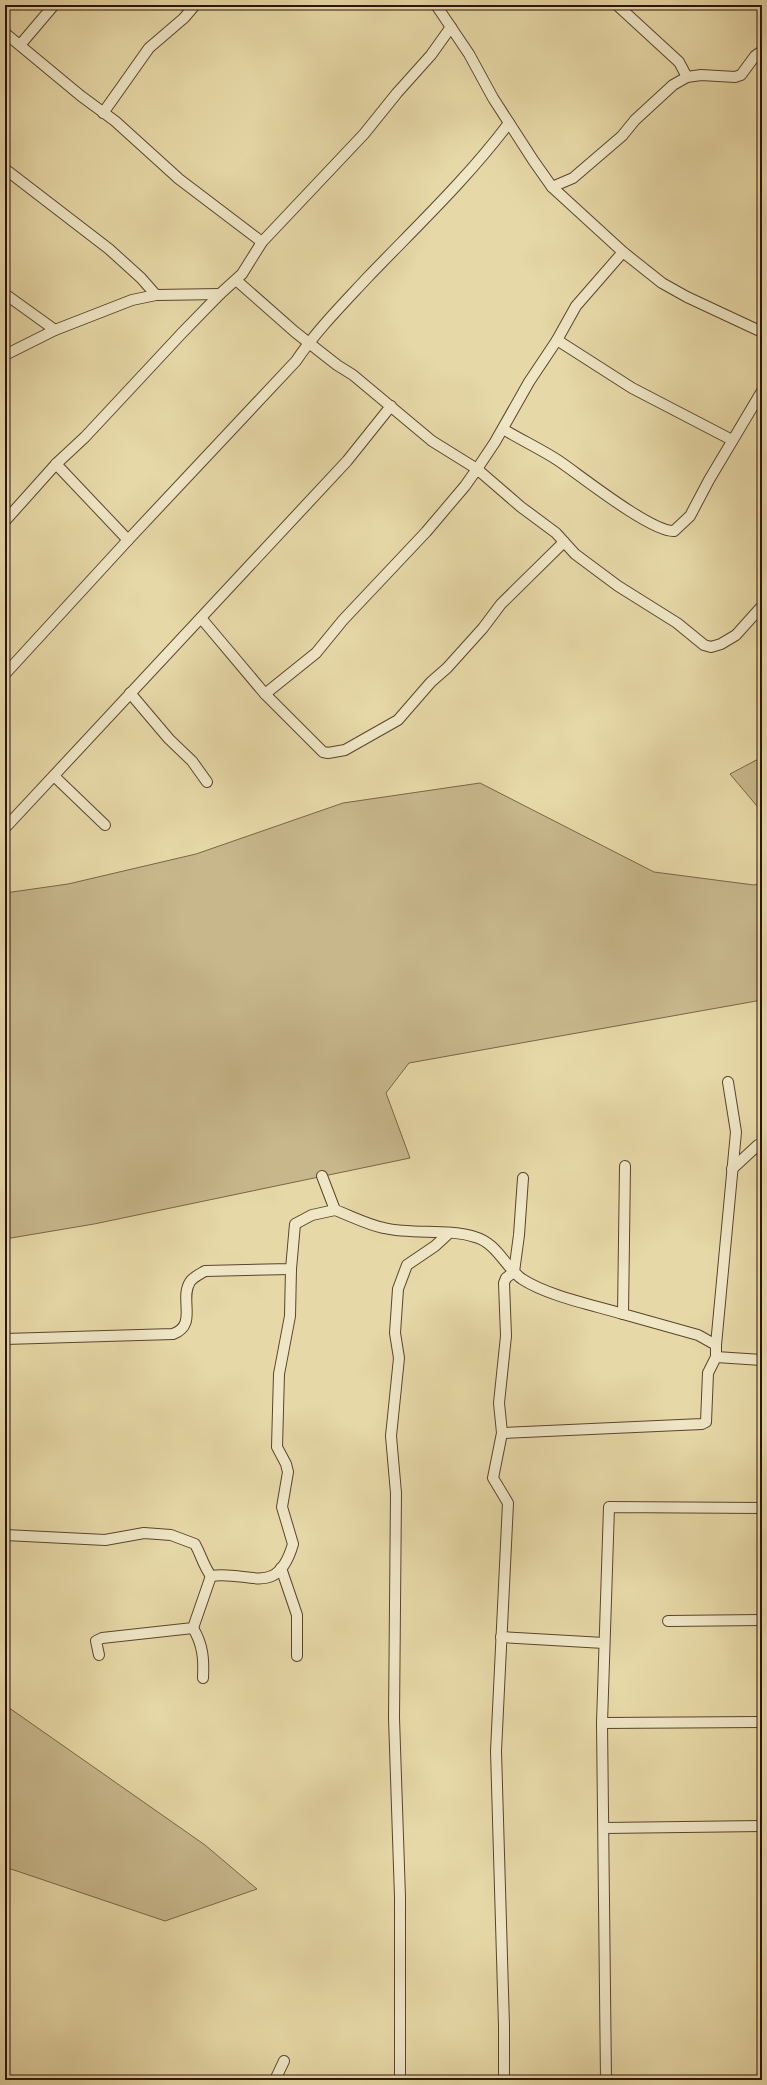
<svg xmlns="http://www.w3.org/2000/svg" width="767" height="2085" font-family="'Libre Caslon Text',serif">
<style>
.green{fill:#c7b78b;stroke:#7a6547}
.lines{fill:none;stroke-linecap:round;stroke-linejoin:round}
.street-casing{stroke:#5b442c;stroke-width:12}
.street{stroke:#efe6c6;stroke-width:10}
</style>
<rect width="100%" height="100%" fill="#e7d8a7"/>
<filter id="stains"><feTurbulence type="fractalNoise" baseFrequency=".005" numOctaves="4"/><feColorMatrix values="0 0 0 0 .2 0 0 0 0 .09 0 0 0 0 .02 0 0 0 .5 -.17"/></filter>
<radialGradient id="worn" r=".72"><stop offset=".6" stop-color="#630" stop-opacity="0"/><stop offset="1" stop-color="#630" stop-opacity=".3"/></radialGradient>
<g class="green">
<path d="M762 757V812L730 774Z"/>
<path d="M480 783 654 872 754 885 762 883V1000L409 1063 386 1093 410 1158 94 1224 5 1239V893L68 884 196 854 343 803Z"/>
<path d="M5 1705 205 1845 257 1889 165 1921 5 1867Z"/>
</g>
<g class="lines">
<defs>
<g id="street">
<path d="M436 5 469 54 493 98 533 160 552 187 623 252 662 283 687 297 762 332"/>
<path d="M617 5 679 62 687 77"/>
<path d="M5 33 81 96 115 121 179 179 262 242"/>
<path d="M20 45 54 5"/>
<path d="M103 113 149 48 184 18 195 5"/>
<path d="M5 169 109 249 141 278 156 295"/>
<path d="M552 187 573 178 622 136 635 120 673 85 687 77 701 75 735 77 741 75 755 56 762 51"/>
<path d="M236 280 295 332 337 365 353 375 432 441 477 469 495 442 529 382 557 340 576 306 623 252"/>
<path d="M5 294 55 330"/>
<path d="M557 340 632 388 732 440"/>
<path d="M5 355 55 330 132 300 156 295 220 294"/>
<path d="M503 429C521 440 541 449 559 461 581 476 651 532 674 531L690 516 709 480 762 391"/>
<path d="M56 464 128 540 296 361C316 331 342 305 367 278 415 228 467 179 509 123"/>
<path d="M5 521 56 464 85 437 182 333 220 294 242 274 262 242 364 134 397 93 431 55 451 27"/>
<path d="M201 618 265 694 323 752 328 753 345 750 398 720 431 682 447 668 483 628 501 604 564 542"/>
<path d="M5 674 128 540"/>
<path d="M130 693 169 739 192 761 207 782"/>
<path d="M265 694 316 653 343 620 426 532 465 486 477 469 521 507 556 533 575 554 618 586 677 623 704 645 711 647 721 644 736 635 762 606"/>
<path d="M54 776 105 825"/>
<path d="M5 828 347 461 391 406"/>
<path d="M732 1169 758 1145H762"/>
<path d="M322 1176 335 1210C351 1216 368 1225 384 1228 413 1235 448 1228 475 1237 497 1243 505 1267 522 1279 548 1296 593 1305 623 1314"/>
<path d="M5 1339 173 1334C198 1325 179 1299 190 1282 193 1277 200 1274 205 1271L291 1269 295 1224 312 1215 335 1210"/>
<path d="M716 1345 736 1132 728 1082"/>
<path d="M716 1357 762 1360"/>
<path d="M502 1433 702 1424 706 1422 708 1373 716 1357V1345L698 1335 623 1314 625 1166"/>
<path d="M5 1535 105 1540 144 1533 171 1535 195 1544C202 1557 203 1565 211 1576 249 1570 277 1599 293 1544L282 1507 288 1472 286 1464 277 1447 279 1374 290 1316 291 1269"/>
<path d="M281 1568 297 1615V1656"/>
<path d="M668 1621 762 1620"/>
<path d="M193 1628C203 1645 204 1659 203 1678"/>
<path d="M501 1637 604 1643"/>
<path d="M99 1655 96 1641 102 1638 193 1628 211 1576"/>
<path d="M602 1723 762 1722"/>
<path d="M604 1828 762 1826"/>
<path d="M275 2080 284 2061"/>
<path d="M400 2080V1897L394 1718 396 1493 391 1436 399 1358 395 1333 398 1289 407 1265 435 1246 448 1234"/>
<path d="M504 2080V2026L496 1751 508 1503 493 1478 502 1433 499 1403 506 1336 504 1283 506 1278 514 1272 519 1235 523 1178"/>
<path d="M606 2080 602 1723 609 1507 762 1508"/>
</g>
</defs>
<use href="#street" class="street-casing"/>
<use href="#street" class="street"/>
</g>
<rect width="767" height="2085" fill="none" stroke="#e7d8a7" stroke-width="20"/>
<rect x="6" y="6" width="755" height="2073" fill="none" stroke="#2c1303" stroke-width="2"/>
<rect x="10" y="10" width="747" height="2065" fill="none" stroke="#2c1303"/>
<rect width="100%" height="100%" filter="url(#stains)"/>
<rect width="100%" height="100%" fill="url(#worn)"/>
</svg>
